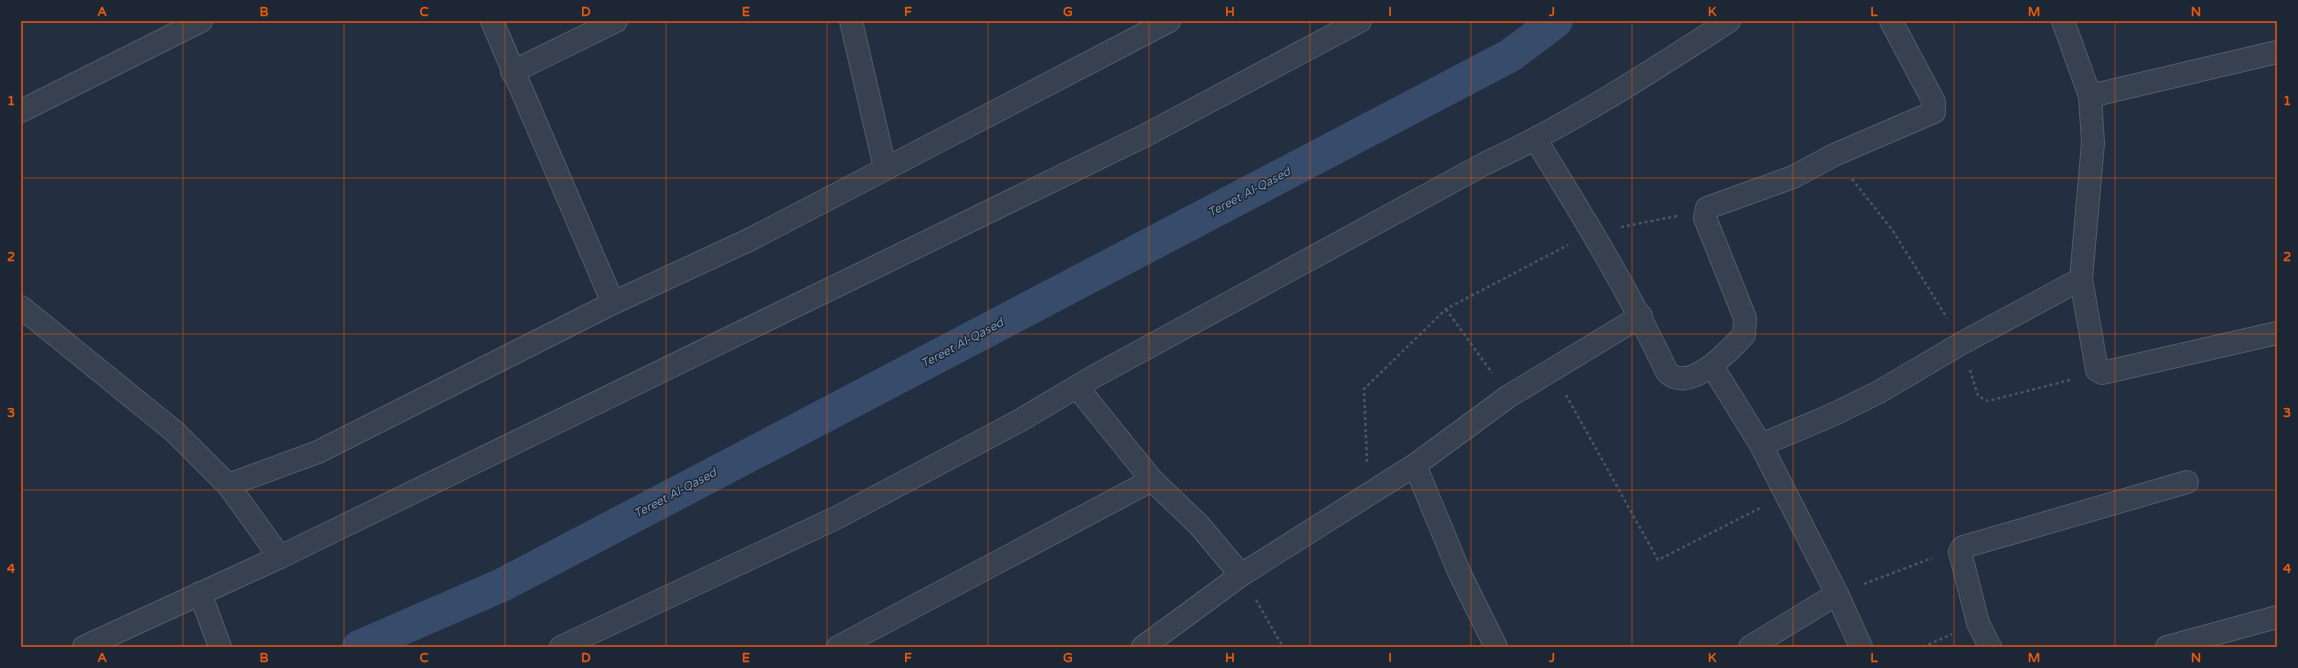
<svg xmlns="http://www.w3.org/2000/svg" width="2298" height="668" font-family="'Varela Round',sans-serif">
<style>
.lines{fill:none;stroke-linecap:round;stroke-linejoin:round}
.canal{stroke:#374b6a;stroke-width:34}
.minor-casing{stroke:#525c6a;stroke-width:24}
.path{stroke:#435a5e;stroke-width:2.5;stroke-dasharray:3 3;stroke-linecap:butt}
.minor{stroke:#37414f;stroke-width:22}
.grid{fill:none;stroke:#e8590c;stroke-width:1;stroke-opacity:0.55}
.labels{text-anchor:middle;stroke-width:3;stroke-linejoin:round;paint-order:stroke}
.water-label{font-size:12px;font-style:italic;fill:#7a90b3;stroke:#1c2634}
.neatline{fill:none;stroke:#e8590c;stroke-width:1.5}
.grid-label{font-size:13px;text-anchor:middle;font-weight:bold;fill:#e8590c}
</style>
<rect width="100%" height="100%" fill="#232e40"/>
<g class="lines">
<path class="canal" d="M359 647 502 585 1511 55 1556 21"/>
<defs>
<g id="minor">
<path d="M492 21 613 303"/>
<path d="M851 21 885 168"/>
<path d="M2063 21 2090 96 2093 143 2081 279 2097 370 2102 373 2277 333"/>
<path d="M512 72 616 21"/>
<path d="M2090 96 2277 52"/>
<path d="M21 111 201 21"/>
<path d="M1536 140C1583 216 1629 291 1667 372 1690 395 1729 350 1744 335L1745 318 1705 218 1707 208 1793 177 1834 155 1934 112V102L1891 21"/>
<path d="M21 307 175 432 228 485 280 557"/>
<path d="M1712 366 1761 445 1837 594 1861 647"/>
<path d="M1077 387 1152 480 1199 525 1241 575"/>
<path d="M1761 445 1832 415 1879 392 1962 343 2081 279"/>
<path d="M1415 465 1460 574 1496 647"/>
<path d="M228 485 318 452 613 303 749 240 1169 21"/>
<path d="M200 593 220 647"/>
<path d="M84 647 280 557 1146 135 1360 21"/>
<path d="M561 647 838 517 1019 421 1095 376 1486 163C1571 124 1650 72 1729 21"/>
<path d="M838 647 1152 480"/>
<path d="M1143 647 1241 575 1415 465 1509 396 1641 316"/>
<path d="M1750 647 1837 594"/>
<path d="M1990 647 1978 623 1960 552 1963 547 2187 482"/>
<path d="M2167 647 2277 617"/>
</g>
</defs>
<use href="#minor" class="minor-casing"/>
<g class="path">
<path d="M1852 179 1893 231 1947 318"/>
<path d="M1621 227 1677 216"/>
<path d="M1446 309 1492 373"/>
<path d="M1970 370 1978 396 1988 401 2070 380"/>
<path d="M1566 395 1658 560 1762 507"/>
<path d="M1367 462 1364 389 1446 309 1568 245"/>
<path d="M1864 584 1932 558"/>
<path d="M1256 600 1283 647"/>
<path d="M1923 647 1952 634"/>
</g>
<use href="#minor" class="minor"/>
</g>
<path class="grid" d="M183 21V647M344 21V647M505 21V647M666 21V647M827 21V647M988 21V647M1149 21V647M1310 21V647M1471 21V647M1632 21V647M1793 21V647M1954 21V647M2115 21V647M21 178H2277M21 334H2277M21 490H2277"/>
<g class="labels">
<g class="water-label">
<text transform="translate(1249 192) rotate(-28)" y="4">Tereet Al-Qased</text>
<text transform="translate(962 343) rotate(-28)" y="4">Tereet Al-Qased</text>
<text transform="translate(675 493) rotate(-28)" y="4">Tereet Al-Qased</text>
</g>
</g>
<rect width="2298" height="668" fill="none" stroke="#1c2634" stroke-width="44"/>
<rect x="22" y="22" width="2254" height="624" class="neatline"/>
<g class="grid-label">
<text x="102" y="16">A</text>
<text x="264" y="16">B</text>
<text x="424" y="16">C</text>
<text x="586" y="16">D</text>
<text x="746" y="16">E</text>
<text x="908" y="16">F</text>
<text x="1068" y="16">G</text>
<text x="1230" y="16">H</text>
<text x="1390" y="16">I</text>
<text x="1552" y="16">J</text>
<text x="1712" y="16">K</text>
<text x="1874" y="16">L</text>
<text x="2034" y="16">M</text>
<text x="2196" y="16">N</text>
<text x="11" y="105">1</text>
<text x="2287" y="105">1</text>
<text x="11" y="261">2</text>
<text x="2287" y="261">2</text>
<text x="11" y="417">3</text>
<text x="2287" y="417">3</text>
<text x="11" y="573">4</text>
<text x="2287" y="573">4</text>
<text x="102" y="662">A</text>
<text x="264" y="662">B</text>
<text x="424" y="662">C</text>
<text x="586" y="662">D</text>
<text x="746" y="662">E</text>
<text x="908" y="662">F</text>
<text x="1068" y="662">G</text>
<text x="1230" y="662">H</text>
<text x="1390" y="662">I</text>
<text x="1552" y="662">J</text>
<text x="1712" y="662">K</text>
<text x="1874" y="662">L</text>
<text x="2034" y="662">M</text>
<text x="2196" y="662">N</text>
</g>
</svg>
